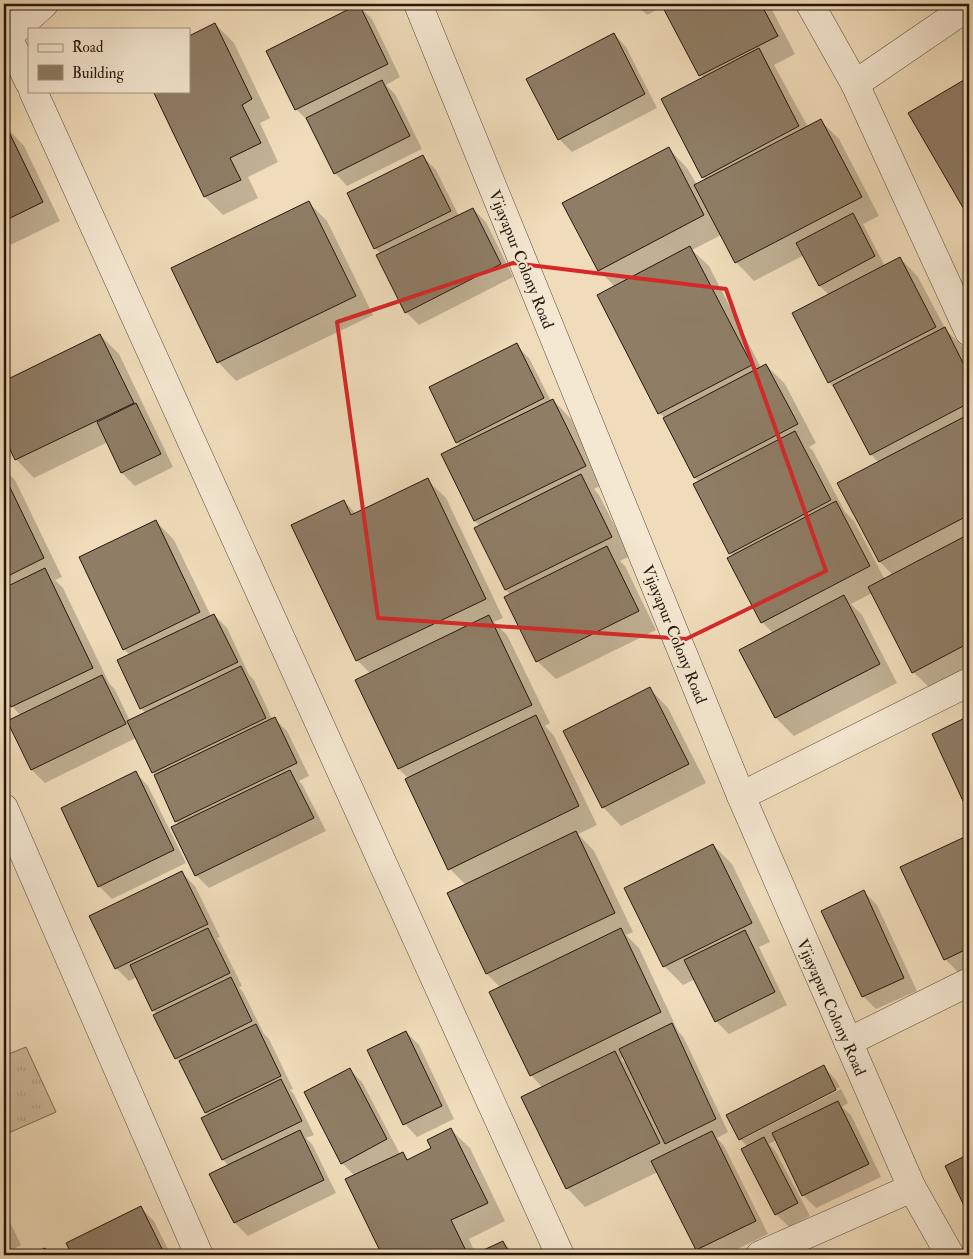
<svg xmlns="http://www.w3.org/2000/svg" width="973" height="1259" font-family="'IM FELL Double Pica',serif">
<style>
.grass{fill:url(#grass-tufts);stroke:#7a6954}
.shadow{fill:#0003;fill-rule:evenodd}
.building{fill:#8f7d66;stroke:#26170b}
.lines{fill:none;stroke-linecap:round;stroke-linejoin:round}
.minor-casing{stroke:#584837;stroke-width:29}
.minor{stroke:#f5e8d2;stroke-width:28}
.marked{fill:none;stroke:#d62828;stroke-width:4;stroke-linejoin:round}
.labels{text-anchor:middle;stroke-width:4;stroke-linejoin:round;paint-order:stroke}
.street-label{font-size:16px;fill:#26170b;stroke:#f5e8d2}
</style>
<defs>
<pattern id="grass-tufts" width="24" height="20" patternUnits="userSpaceOnUse" patternTransform="scale(1.25)"><rect width="24" height="20" fill="#cebb9c"/><path d="M3 7l-1-3M5 7V3M7 7l1-3M15 17l-1-3M17 17v-4M19 17l1-3" fill="none" stroke="#b1a085"/></pattern>
</defs>
<rect width="100%" height="100%" fill="#f0dcba"/>
<filter id="stains"><feTurbulence type="fractalNoise" baseFrequency=".004" numOctaves="4"/><feColorMatrix values="0 0 0 0 .2 0 0 0 0 .09 0 0 0 0 .02 0 0 0 .5 -.17"/></filter>
<radialGradient id="worn" r=".72"><stop offset=".6" stop-color="#630" stop-opacity="0"/><stop offset="1" stop-color="#630" stop-opacity=".3"/></radialGradient>
<path class="grass" d="M26 1047 56 1112 4 1135V1056Z"/>
<g class="shadow">
<path d="M238 4H247L241 7Z"/>
<path d="M636 4H769L795 54 774 65 808 127 821 121 839 139 879 216 863 224 885 266 900 258 918 277 946 330 963 347 969 360V671L932 690 913 672 872 593 851 604 862 615 897 683 794 736 776 718 774 634 762 622 700 482 695 478 665 418 659 413 615 287 599 270 669 149 687 168 697 185 706 180 703 177V78L664 6 647 15ZM721 235 736 262 754 281 804 255 820 286 829 295V382L837 391 871 454 879 463 839 484 880 562 893 575 885 580 854 521 845 512 813 451 809 447 816 443 785 384 766 365 761 368 709 266 692 250Z"/>
<path d="M359 6 372 19 400 77 386 85 395 94 422 149 347 186 335 173 310 123 297 110 267 51Z"/>
<path d="M215 24 234 43 270 118 260 123 278 162 248 177 258 198 223 215 205 197 189 91V37Z"/>
<path d="M614 34 626 47 657 108 572 152 559 139Z"/>
<path d="M969 79V215L910 113Z"/>
<path d="M6 127 24 146 60 221 4 248V128Z"/>
<path d="M423 157 436 170 459 216 473 209 486 222 513 277 419 325 406 312 381 254 375 248Z"/>
<path d="M309 203 327 221 373 315 236 381 218 362Z"/>
<path d="M100 335 119 354 173 467 135 486 122 473 108 442 34 478 16 459 4 434V382Z"/>
<path d="M516 345 529 358 551 401 553 400 571 419 604 484 594 489 599 495 630 556 620 561 625 566 656 630 556 679 537 661 511 595 506 590 475 528 480 526 475 521 443 455 461 446 457 442Z"/>
<path d="M4 469 15 480 62 577 55 580 63 588 109 683 115 690 130 721 146 713 141 708 118 661 130 655 124 649 156 521 174 540 211 616 214 615 227 628 249 675 254 680 272 719 274 718 287 731 309 776 299 781 302 784 326 831 209 888 196 875 179 824 176 821 156 776 153 772 136 738 45 783 32 770 21 716 12 706 4 689Z"/>
<path d="M427 480 446 498 503 618 494 622 507 635 550 723 545 726 554 736 597 825 578 834 594 851 633 932 626 935 639 948 678 1031 684 1038 728 1132 717 1138 724 1146 768 1234 725 1255H703L697 1250 658 1172 585 1207 567 1188 543 1088 531 1075 501 988 487 974 448 894 466 885 450 869 407 779 408 778 399 769 371 674 357 660 344 501 356 514ZM624 1057 628 1066 621 1059Z"/>
<path d="M650 689 668 708 706 783 621 826 603 807Z"/>
<path d="M969 718V811L933 734Z"/>
<path d="M136 773 148 786 186 863 112 899 99 886Z"/>
<path d="M969 836V975L964 978 945 959 902 868Z"/>
<path d="M713 845 732 864 770 942 759 947 787 1005 729 1034 716 1021 695 979 683 985 664 966Z"/>
<path d="M182 873 195 886 220 937 217 938 220 942 242 986 239 987 243 992 264 1034 269 1039 293 1089 290 1090 294 1094 314 1135 306 1138 312 1144 336 1193 248 1236 235 1223 229 1166 223 1160 209 1116 206 1112 183 1066 176 1058 157 1015 153 1010 137 977 129 981 116 968Z"/>
<path d="M864 892 877 905 917 991 876 1009 863 996Z"/>
<path d="M406 1032 419 1045 454 1119 417 1137 405 1124Z"/>
<path d="M824 1067 836 1080 840 1087 743 1136V1139L841 1089 848 1103 842 1107 851 1115 881 1177 816 1208 803 1195 776 1140 769 1144 776 1152 810 1216 789 1227 776 1214 742 1150 748 1147 740 1139 728 1115Z"/>
<path d="M349 1069 362 1082 400 1154 402 1153 409 1161 432 1149 451 1130 470 1148 505 1221 469 1239 476 1255 503 1242 516 1255H384L347 1180 355 1176 342 1163Z"/>
<path d="M969 1156V1213L947 1167Z"/>
<path d="M141 1208 154 1221 171 1255H73L67 1244Z"/>
<path d="M4 1210 21 1245 4 1254Z"/>
</g>
<g class="building">
<path d="M359 4 388 64 295 110 266 51Z"/>
<path d="M661 4H761L778 36 699 76Z"/>
<path d="M215 23 252 99 242 105 261 143 230 158 241 180 204 197 153 91H189V36Z"/>
<path d="M614 33 645 94 558 140 526 79Z"/>
<path d="M759 48 799 126 702 178 661 99Z"/>
<path d="M969 77V218L908 113Z"/>
<path d="M382 80 410 136 334 174 306 118Z"/>
<path d="M821 119 862 197 735 263 694 185Z"/>
<path d="M6 126 43 202 4 221V127Z"/>
<path d="M669 147 704 215 598 271 562 203Z"/>
<path d="M423 155 451 211 374 249 347 193Z"/>
<path d="M309 201 356 296 217 363 171 268Z"/>
<path d="M473 208 501 264 405 313 376 255Z"/>
<path d="M853 213 875 256 819 286 796 243Z"/>
<path d="M690 246 752 365 658 414 597 295Z"/>
<path d="M900 257 936 327 828 383 792 313Z"/>
<path d="M945 327 969 375V403L870 455 833 385Z"/>
<path d="M100 334 134 403 15 460 4 437V381Z"/>
<path d="M517 343 544 398 456 443 429 387Z"/>
<path d="M766 364 798 424 694 478 663 418Z"/>
<path d="M553 399 586 466 474 521 441 454Z"/>
<path d="M136 403 161 454 121 473 97 422Z"/>
<path d="M966 416 969 424V515L879 562 837 483Z"/>
<path d="M795 431 831 500 729 554 693 484Z"/>
<path d="M581 474 612 537 505 590 474 528Z"/>
<path d="M4 475 44 558 4 578Z"/>
<path d="M428 478 486 599 356 661 291 525 344 500 351 515Z"/>
<path d="M836 501 870 566 761 623 727 558Z"/>
<path d="M156 520 200 612 123 650 79 557Z"/>
<path d="M969 534V643L912 673 868 587Z"/>
<path d="M607 546 639 611 536 662 504 597Z"/>
<path d="M45 568 93 668 11 707 4 692V588Z"/>
<path d="M844 595 880 664 775 718 739 650Z"/>
<path d="M214 614 238 662 140 709 117 660Z"/>
<path d="M489 615 532 705 398 769 355 680Z"/>
<path d="M241 666 266 718 152 773 127 721Z"/>
<path d="M102 675 126 724 31 770 7 721Z"/>
<path d="M650 687 689 764 602 808 563 731Z"/>
<path d="M536 715 579 806 448 870 405 779Z"/>
<path d="M969 716V814L932 734Z"/>
<path d="M275 717 297 763 175 822 154 775Z"/>
<path d="M290 770 314 818 195 876 171 827Z"/>
<path d="M136 771 174 850 98 887 61 808Z"/>
<path d="M576 831 615 913 486 974 447 893Z"/>
<path d="M969 835V948L944 960 900 867Z"/>
<path d="M713 844 752 923 663 967 624 888Z"/>
<path d="M182 871 208 924 115 969 89 916Z"/>
<path d="M864 890 904 978 862 997 821 911Z"/>
<path d="M208 928 230 973 152 1011 130 965Z"/>
<path d="M621 928 661 1012 530 1076 489 992Z"/>
<path d="M745 930 775 992 715 1022 684 960Z"/>
<path d="M231 977 252 1021 175 1059 153 1015Z"/>
<path d="M672 1023 716 1119 665 1144 619 1049Z"/>
<path d="M256 1024 281 1076 205 1113 179 1061Z"/>
<path d="M406 1031 442 1106 403 1125 367 1050Z"/>
<path d="M615 1051 660 1143 566 1189 521 1097Z"/>
<path d="M824 1065 836 1090 739 1140 726 1115Z"/>
<path d="M350 1068 387 1139 341 1164 304 1092Z"/>
<path d="M281 1079 302 1121 222 1160 201 1118Z"/>
<path d="M838 1101 869 1164 802 1196 772 1133Z"/>
<path d="M451 1128 488 1203 451 1220 468 1255H382L345 1179 403 1152 407 1160 431 1148 427 1140Z"/>
<path d="M300 1130 324 1180 234 1223 209 1174Z"/>
<path d="M712 1131 756 1221 696 1250 651 1161Z"/>
<path d="M764 1137 798 1203 775 1215 741 1149Z"/>
<path d="M969 1154V1216L945 1166Z"/>
<path d="M141 1206 165 1255H72L66 1243Z"/>
<path d="M4 1222 9 1232 4 1235Z"/>
<path d="M503 1241 510 1255H473Z"/>
<path d="M45 1248 48 1255H30Z"/>
</g>
<g class="lines">
<defs>
<g id="minor">
<path d="M418 4 741 796 912 1188 950 1255"/>
<path d="M810 4 855 84 969 332"/>
<path d="M4 5 22 25"/>
<path d="M8 37 29 82"/>
<path d="M4 40 44 4"/>
<path d="M855 84 969 6"/>
<path d="M33 91 560 1255"/>
<path d="M741 796 969 682"/>
<path d="M4 808 199 1255"/>
<path d="M848 1042 969 982"/>
<path d="M760 1255 912 1188"/>
</g>
</defs>
<use href="#minor" class="minor-casing"/>
<use href="#minor" class="minor"/>
</g>
<path class="marked" d="M513 263 726 289 826 571 686 639 378 618 337 322Z"/>
<g class="labels">
<g class="street-label">
<text transform="translate(522 259) rotate(68)" y="6">Vijayapur Colony Road</text>
<text transform="translate(675 634) rotate(68)" y="6">Vijayapur Colony Road</text>
<text transform="translate(832 1007) rotate(66)" y="6">Vijayapur Colony Road</text>
</g>
</g>
<rect width="973" height="1259" fill="none" stroke="#f0dcba" stroke-width="20"/>
<rect x="5" y="5" width="963" height="1249" fill="none" stroke="#26170b" stroke-width="2.5"/>
<rect x="10" y="10" width="953" height="1239" fill="none" stroke="#26170b"/>
<rect x="28" y="28" width="162" height="65" fill="#f5e8d2" stroke="#a29482"/>
<rect x="38" y="44" width="25" height="8" fill="#f5e8d2" stroke="#a29482"/>
<text x="72" y="52" font-size="15" fill="#26170b">Road</text>
<rect x="38" y="65" width="25" height="15" fill="#8f7d66" stroke="#a29482"/>
<text x="72" y="78" font-size="15" fill="#26170b">Building</text>
<rect width="100%" height="100%" filter="url(#stains)"/>
<rect width="100%" height="100%" fill="url(#worn)"/>
</svg>
